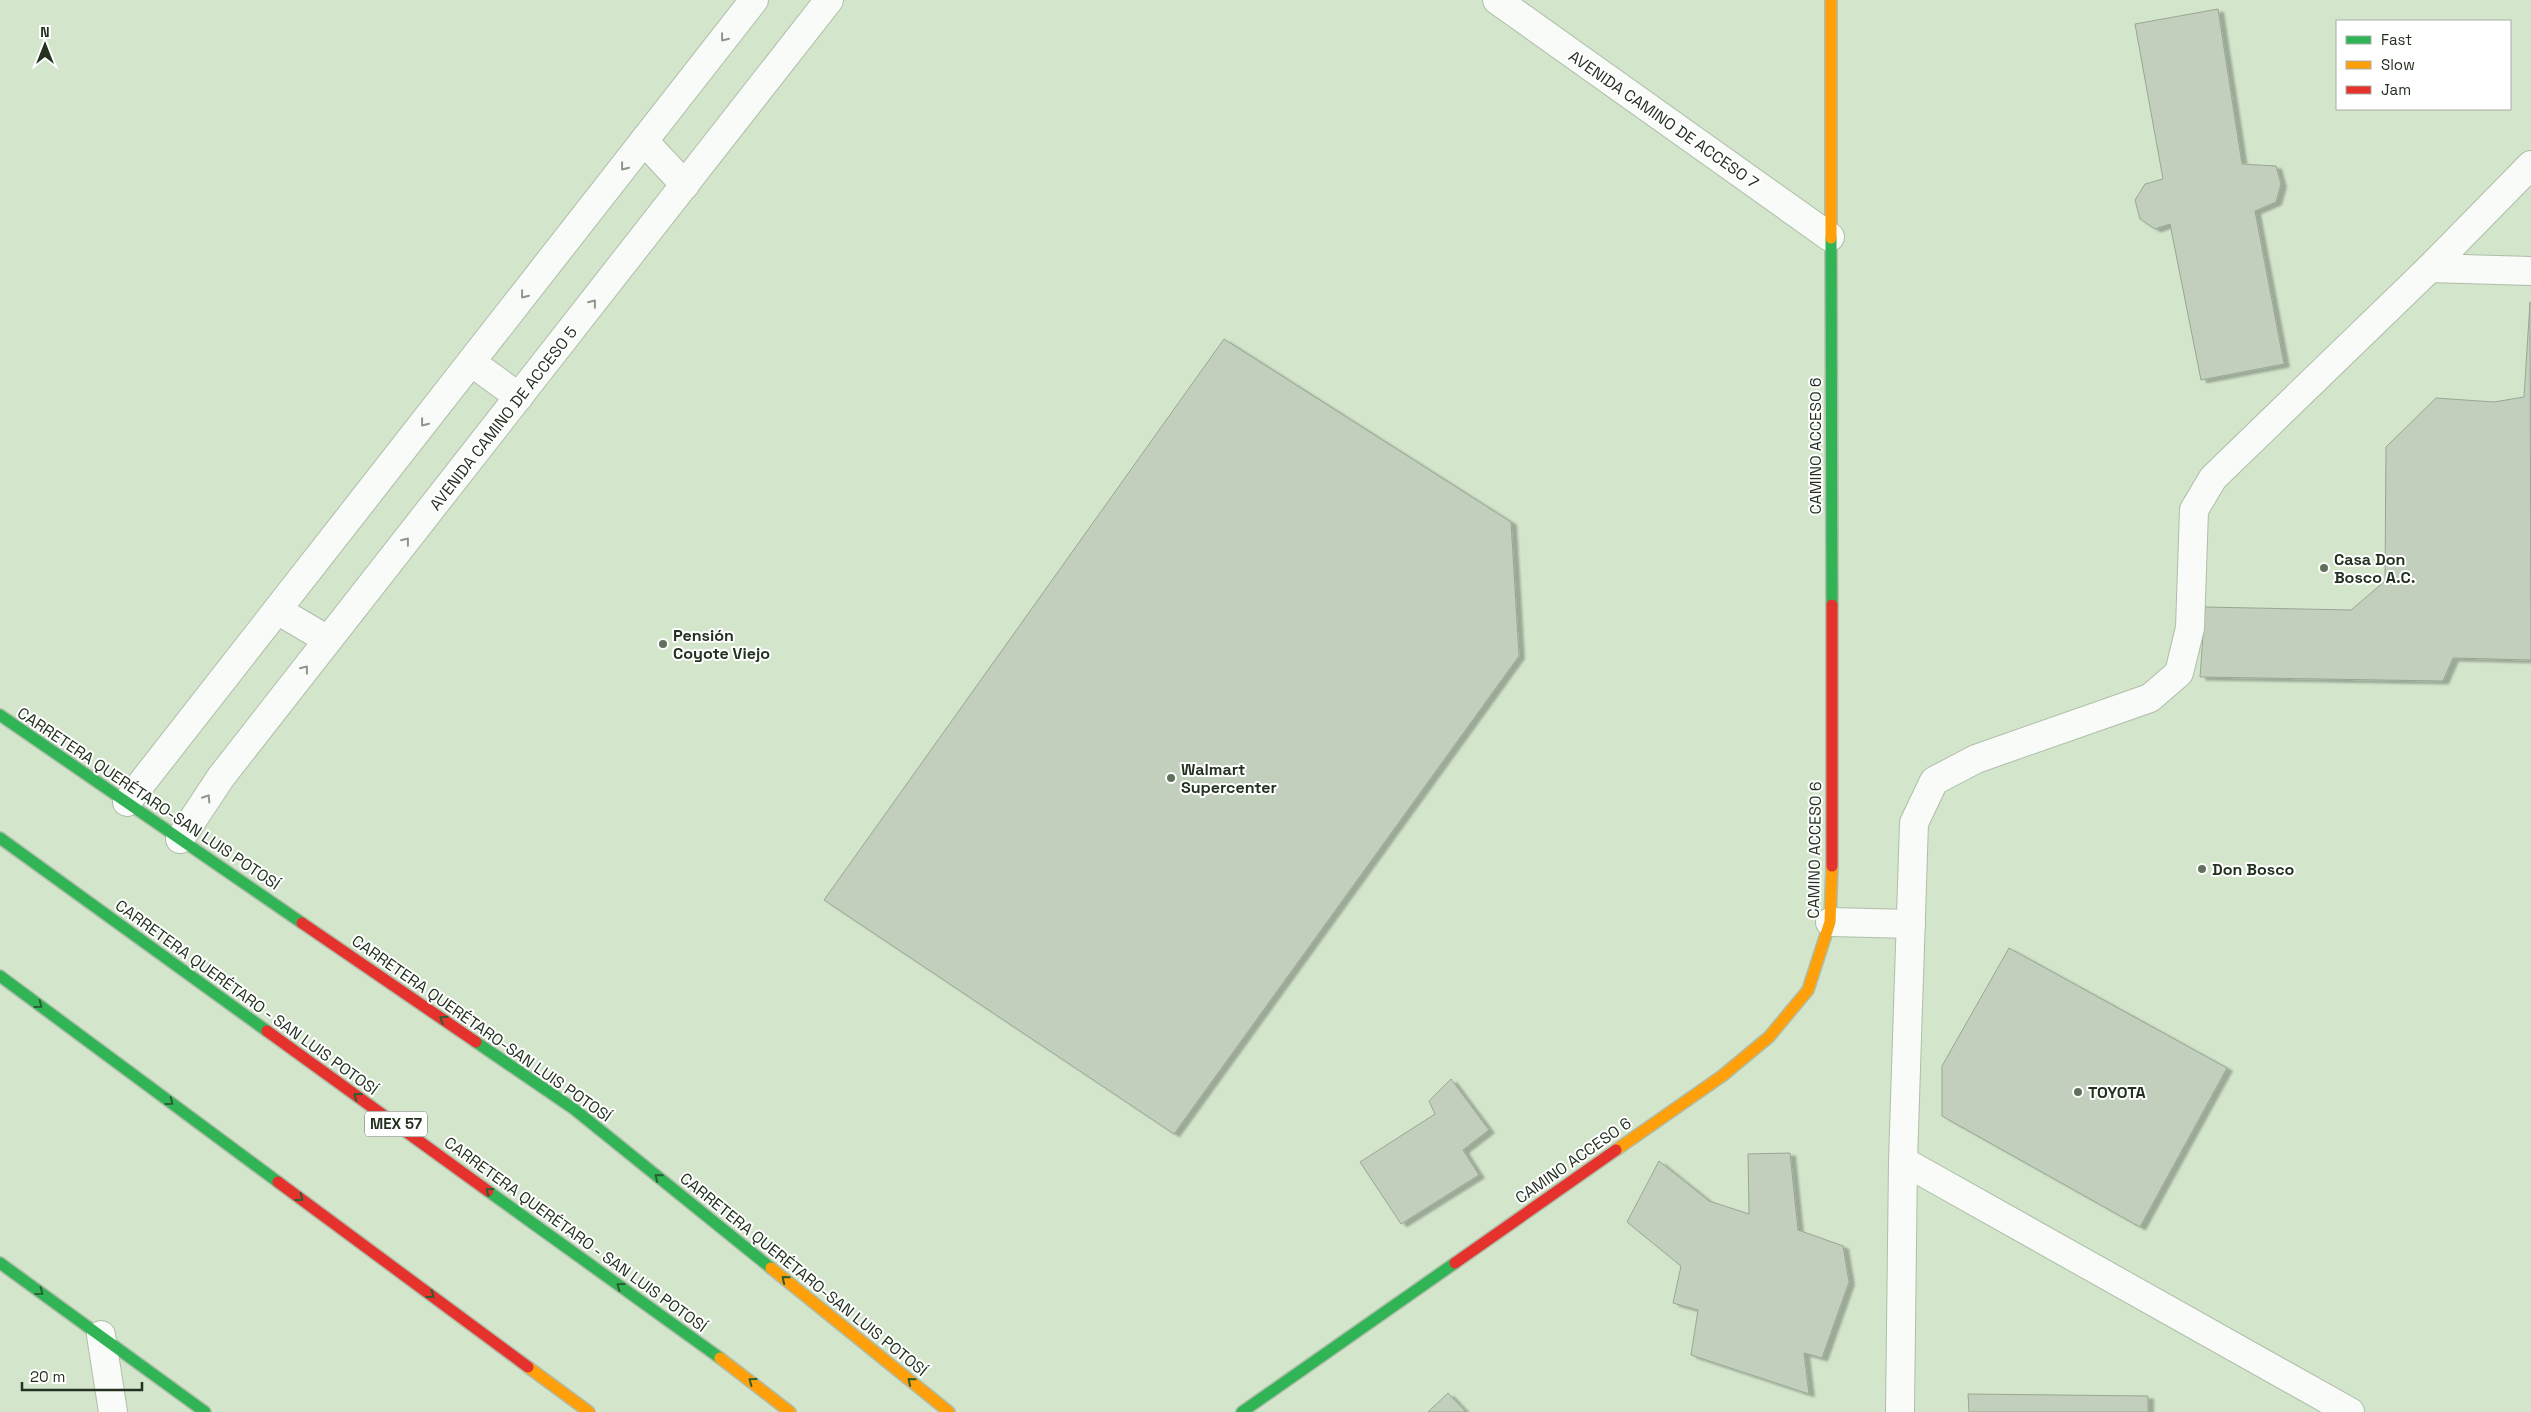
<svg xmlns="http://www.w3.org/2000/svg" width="2531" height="1412" font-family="'Space Grotesk',sans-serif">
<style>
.building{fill:#c1cfbc;stroke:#98a793;filter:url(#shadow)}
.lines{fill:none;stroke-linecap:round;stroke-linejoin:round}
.street-casing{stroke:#afbda9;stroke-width:30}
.fast-casing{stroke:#afbda9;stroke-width:14}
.slow-casing{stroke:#afbda9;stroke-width:14}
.jam-casing{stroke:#afbda9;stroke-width:14}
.street{stroke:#f8fbf7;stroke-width:28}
.fast{stroke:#30b455;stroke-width:11}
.slow{stroke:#ff9f0a;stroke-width:11}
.jam{stroke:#e5322d;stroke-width:11}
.oneway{stroke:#8e968c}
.oneway2{stroke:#285f33}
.poi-dot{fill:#61705c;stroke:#fff;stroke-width:2}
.labels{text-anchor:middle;stroke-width:4;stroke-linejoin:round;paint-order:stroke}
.shield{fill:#fff;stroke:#666f63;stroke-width:1}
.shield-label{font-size:15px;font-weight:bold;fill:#243120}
.street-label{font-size:16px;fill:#243120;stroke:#fff}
.poi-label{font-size:16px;font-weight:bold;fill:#243120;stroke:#fff;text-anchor:start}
</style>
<defs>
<filter id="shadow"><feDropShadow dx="5.5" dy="3" stdDeviation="1" flood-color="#0004"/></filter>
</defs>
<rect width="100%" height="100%" fill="#d3e6cc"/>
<g class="building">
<path d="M2218 9 2242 164 2276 166 2281 184 2276 202 2255 211 2284 364 2201 380 2170 224 2155 229 2140 219 2135 200 2145 184 2163 179 2135 24Z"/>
<path d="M2530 302 2531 660 2453 658 2443 681 2200 677 2205 607 2351 610 2385 581 2386 447 2436 398 2494 402 2524 397Z"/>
<path d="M1224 339 1511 522 1519 656 1174 1134 824 900Z"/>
<path d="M2009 948 2227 1068 2140 1227 1942 1116V1066Z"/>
<path d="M1451 1079 1489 1130 1463 1150 1479 1175 1401 1224 1360 1162 1435 1114 1429 1101Z"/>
<path d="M1790 1153 1798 1230 1843 1246 1849 1282 1822 1358 1804 1353 1809 1394 1691 1355 1698 1310 1673 1303 1681 1266 1627 1222 1659 1161 1709 1201 1749 1214 1748 1154Z"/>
<path d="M1448 1393 1466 1412H1428Z"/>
<path d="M1968 1394 2148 1396V1412H1969Z"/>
</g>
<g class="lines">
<defs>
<g id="street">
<path d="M1497 0 1830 237"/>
<path d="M644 141 685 185"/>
<path d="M2430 268 2531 271"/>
<path d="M471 362 519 397"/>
<path d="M277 610 328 640"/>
<path d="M127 802 754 0"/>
<path d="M180 839 221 777 829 0"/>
<path d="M1830 922 1911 924"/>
<path d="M1903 1161 2350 1412"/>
<path d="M101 1335 113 1412"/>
<path d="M1900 1412 1903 1161 1914 823 1934 781 1976 759 2150 698 2179 673 2190 628 2194 510 2213 478 2430 268 2531 165"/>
</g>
<g id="fast">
<path d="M1831 238 1832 605"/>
<path d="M0 715 302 923"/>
<path d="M0 838 267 1031"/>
<path d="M0 976 278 1182"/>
<path d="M476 1042 574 1109 771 1268"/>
<path d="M488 1191 720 1358"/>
<path d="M0 1263 205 1412"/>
<path d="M1242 1412 1455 1263"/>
</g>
<g id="slow">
<path d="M1831 0V238"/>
<path d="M1616 1150 1722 1076 1769 1037 1808 990 1830 922 1832 866"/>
<path d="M771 1268 949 1412"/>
<path d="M720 1358 790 1412"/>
<path d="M528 1367 589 1412"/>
</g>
<g id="jam">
<path d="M1832 605V866"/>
<path d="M302 923 476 1042"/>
<path d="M267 1031 488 1191"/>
<path d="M278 1182 528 1367"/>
<path d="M1455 1263 1616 1150"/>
</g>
</defs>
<use href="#street" class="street-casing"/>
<use href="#fast" class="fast-casing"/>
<use href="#slow" class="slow-casing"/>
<use href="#jam" class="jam-casing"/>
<use href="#street" class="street"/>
<use href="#fast" class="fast"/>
<use href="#slow" class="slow"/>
<use href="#jam" class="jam"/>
</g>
<defs><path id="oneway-chevron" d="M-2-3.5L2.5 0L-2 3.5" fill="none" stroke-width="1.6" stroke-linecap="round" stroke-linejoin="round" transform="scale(1.25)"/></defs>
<g class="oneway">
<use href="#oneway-chevron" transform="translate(724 38) rotate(128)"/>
<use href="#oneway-chevron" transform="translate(624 167) rotate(128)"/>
<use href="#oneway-chevron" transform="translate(524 295) rotate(128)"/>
<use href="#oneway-chevron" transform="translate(593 303) rotate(-52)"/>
<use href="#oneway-chevron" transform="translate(424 423) rotate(128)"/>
<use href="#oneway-chevron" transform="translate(406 541) rotate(-52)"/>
<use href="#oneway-chevron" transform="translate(305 669) rotate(-52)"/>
<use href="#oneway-chevron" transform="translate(207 798) rotate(-57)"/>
</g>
<g class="oneway2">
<use href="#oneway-chevron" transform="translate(39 1005) rotate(36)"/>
<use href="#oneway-chevron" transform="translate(443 1019) rotate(-146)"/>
<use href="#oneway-chevron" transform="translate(357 1096) rotate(-144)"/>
<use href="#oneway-chevron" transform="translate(170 1102) rotate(36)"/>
<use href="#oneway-chevron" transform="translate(658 1177) rotate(-141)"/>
<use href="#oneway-chevron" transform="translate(489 1191) rotate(-144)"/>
<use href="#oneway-chevron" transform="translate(300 1198) rotate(36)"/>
<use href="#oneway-chevron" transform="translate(785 1279) rotate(-141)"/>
<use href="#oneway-chevron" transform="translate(620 1286) rotate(-144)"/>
<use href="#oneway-chevron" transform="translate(40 1292) rotate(36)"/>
<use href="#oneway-chevron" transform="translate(431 1295) rotate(36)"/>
<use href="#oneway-chevron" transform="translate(752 1381) rotate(-144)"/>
<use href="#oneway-chevron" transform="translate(911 1381) rotate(-141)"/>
</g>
<g class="poi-dot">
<circle cx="2324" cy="568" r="5"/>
<circle cx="663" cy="644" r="5"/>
<circle cx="1171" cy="778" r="5"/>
<circle cx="2202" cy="869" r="5"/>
<circle cx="2078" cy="1092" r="5"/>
</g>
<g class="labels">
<rect class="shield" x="365" y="1111.5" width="62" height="25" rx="4"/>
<g class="shield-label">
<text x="396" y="1129">MEX 57</text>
</g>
<g class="street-label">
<text transform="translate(1664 119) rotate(35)" y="6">AVENIDA CAMINO DE ACCESO 7</text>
<text transform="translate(503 418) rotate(-52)" y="6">AVENIDA CAMINO DE ACCESO 5</text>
<text transform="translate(1815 446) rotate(-90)" y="6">CAMINO ACCESO 6</text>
<text transform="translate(149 798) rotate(34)" y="6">CARRETERA QUERÉTARO-SAN LUIS POTOSÍ</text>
<text transform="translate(1814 850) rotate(-89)" y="6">CAMINO ACCESO 6</text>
<text transform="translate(247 997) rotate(36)" y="6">CARRETERA QUERÉTARO - SAN LUIS POTOSÍ</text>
<text transform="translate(482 1028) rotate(35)" y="6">CARRETERA QUERÉTARO-SAN LUIS POTOSÍ</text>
<text transform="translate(1573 1160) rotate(-35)" y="6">CAMINO ACCESO 6</text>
<text transform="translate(576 1234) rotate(36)" y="6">CARRETERA QUERÉTARO - SAN LUIS POTOSÍ</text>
<text transform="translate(804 1274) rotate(39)" y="6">CARRETERA QUERÉTARO-SAN LUIS POTOSÍ</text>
</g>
<g class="poi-label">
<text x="2334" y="565">Casa Don<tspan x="2334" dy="18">Bosco A.C.</tspan></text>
<text x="673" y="641">Pensión<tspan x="673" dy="18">Coyote Viejo</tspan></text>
<text x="1181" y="775">Walmart<tspan x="1181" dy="18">Supercenter</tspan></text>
<text x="2212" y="875">Don Bosco</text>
<text x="2088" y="1098">TOYOTA</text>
</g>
</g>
<rect x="2336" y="20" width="175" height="90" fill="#ffffff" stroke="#a7ada6"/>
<rect x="2346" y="36" width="25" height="8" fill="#30b455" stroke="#a7ada6"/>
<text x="2381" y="45" font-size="15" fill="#243120">Fast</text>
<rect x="2346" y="61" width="25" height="8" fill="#ff9f0a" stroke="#a7ada6"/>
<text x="2381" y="70" font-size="15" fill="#243120">Slow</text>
<rect x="2346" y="86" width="25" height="8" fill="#e5322d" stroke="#a7ada6"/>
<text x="2381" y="95" font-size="15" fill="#243120">Jam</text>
<g transform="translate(45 45)" stroke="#ffffff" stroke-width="4" paint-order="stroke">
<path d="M0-4L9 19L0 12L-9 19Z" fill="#243120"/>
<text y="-8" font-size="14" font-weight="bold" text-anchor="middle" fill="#243120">N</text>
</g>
<path d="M22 1382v8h120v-8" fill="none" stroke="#243120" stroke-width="2.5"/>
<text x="30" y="1382" font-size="15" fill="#243120" stroke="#ffffff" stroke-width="4" paint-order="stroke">20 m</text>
</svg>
